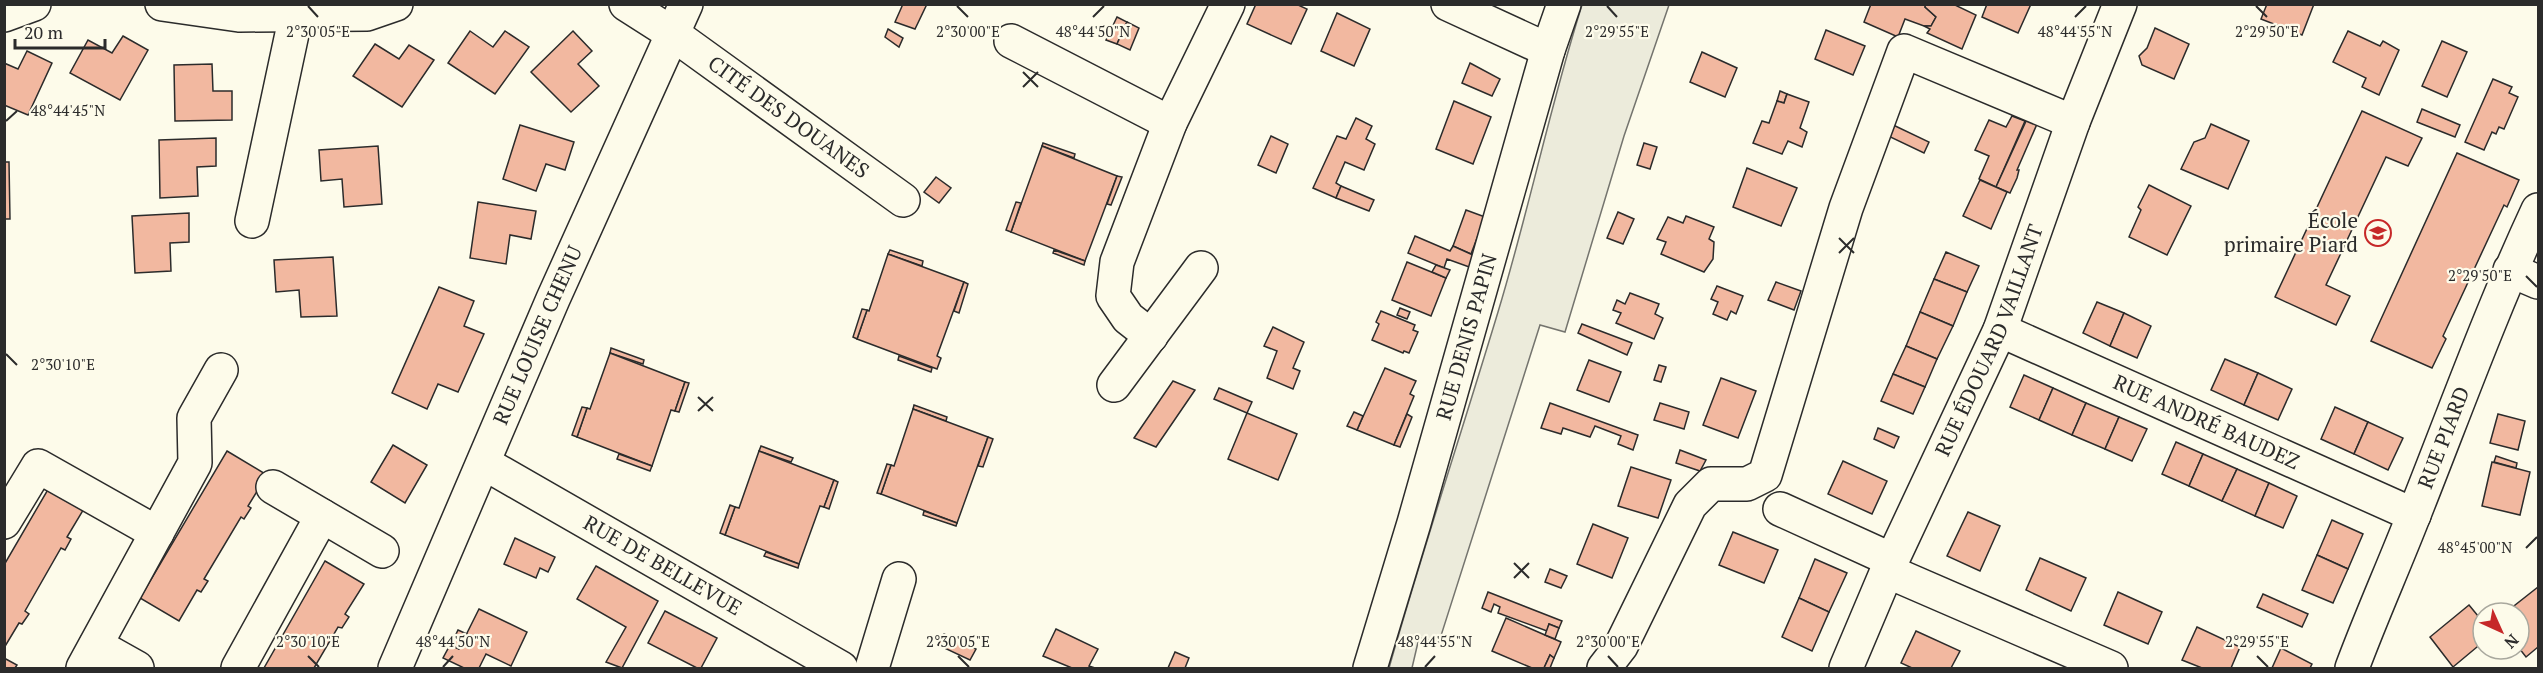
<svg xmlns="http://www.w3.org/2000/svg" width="2543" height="673" font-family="'PT Serif',serif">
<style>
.green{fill:#ecebdb;stroke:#74746e;stroke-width:1.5}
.building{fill:#f2b8a0;stroke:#2b2b2b;stroke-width:1.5}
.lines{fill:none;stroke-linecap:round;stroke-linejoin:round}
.minor-casing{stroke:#2b2b2b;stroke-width:36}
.minor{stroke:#fdfbea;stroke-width:33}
.ticks{fill:none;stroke:#2b2b2b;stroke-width:2}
.labels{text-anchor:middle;stroke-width:4.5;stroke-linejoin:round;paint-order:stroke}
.street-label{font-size:21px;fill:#2b2b2b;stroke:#fdfbea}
.poi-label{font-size:21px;fill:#2b2b2b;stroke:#fdfbea;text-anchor:end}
.ticks-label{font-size:15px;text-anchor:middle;fill:#2b2b2b;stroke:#fdfbea;stroke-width:4.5;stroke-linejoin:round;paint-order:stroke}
</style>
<rect width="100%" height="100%" fill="#fdfbea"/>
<path class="green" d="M1582 5H1669L1624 136 1565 332 1540 325 1439 642 1419 638 1412 668H1389C1423 549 1462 431 1498 312 1529 210 1550 106 1582 5Z"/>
<g class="building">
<path d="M903 4H927L915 29 895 22Z"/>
<path d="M1256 4H1296L1307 9 1291 44 1247 24Z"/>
<path d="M1871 4H1926L1925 7 1936 17 1931 26H1924L1905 19 1898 37 1864 22Z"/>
<path d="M1926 4H1953L1976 15 1962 49 1927 33 1930 29 1924 26H1931L1936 17 1925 7Z"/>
<path d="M1987 4H2031L2018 33 1982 17Z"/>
<path d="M2267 4H2314L2302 35 2261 19Z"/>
<path d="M1337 13 1370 29 1354 66 1321 51Z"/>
<path d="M1117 17 1127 22 1117 44 1106 40Z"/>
<path d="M1127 22 1139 28 1130 50 1117 44Z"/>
<path d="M2155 28 2189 44 2174 79 2142 65 2139 56 2147 48Z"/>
<path d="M888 29 903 38 899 47 885 37Z"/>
<path d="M1826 30 1865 46 1853 75 1815 59Z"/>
<path d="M470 31 493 47 505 31 529 47 495 94 448 63Z"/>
<path d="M573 31 592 51 578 64 599 86 571 112 531 72Z"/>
<path d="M2348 31 2380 46 2383 41 2399 50 2379 95 2362 87 2366 78 2333 62Z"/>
<path d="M123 36 148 50 120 100 70 73 88 40 112 53Z"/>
<path d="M2442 41 2467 52 2447 97 2422 86Z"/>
<path d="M375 44 399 59 409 45 434 60 402 107 353 76Z"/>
<path d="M27 51 52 63 28 115 4 105V63L18 69Z"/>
<path d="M1702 52 1737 68 1725 97 1690 82Z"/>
<path d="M1470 63 1500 79 1492 96 1462 83Z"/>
<path d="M212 64 213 91H232V120L175 121 174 65Z"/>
<path d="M2493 79 2512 87 2509 93 2518 97 2504 129 2499 127 2496 134 2492 132 2484 150 2465 142Z"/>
<path d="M1780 91 1787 94 1784 103 1777 101Z"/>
<path d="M1787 94 1809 102 1800 128 1807 132 1802 147 1788 141 1782 154 1753 143 1762 121 1769 123 1777 101 1784 103Z"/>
<path d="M1454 101 1491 117 1473 164 1436 149Z"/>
<path d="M2422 109 2460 125 2455 137 2417 122Z"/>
<path d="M2362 111 2422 138 2408 166 2386 157 2326 285 2350 296 2336 325 2275 297Z"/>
<path d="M2012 116 2025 121 1996 187 1979 179 1989 156 1975 150 1989 120 2006 127Z"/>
<path d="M1356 118 1372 126 1366 139 1375 144 1364 170 1345 162 1336 183 1341 186 1336 198 1313 188 1337 136 1346 139Z"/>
<path d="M2027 119 2037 124 2017 170H2019L2017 178 2010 193 1996 187Z"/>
<path d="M1889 123 1929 142 1924 153 1884 134Z"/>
<path d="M2211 124 2249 141 2228 189 2181 169 2194 142 2205 138Z"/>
<path d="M520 125 574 142 565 170 546 164 536 191 503 179Z"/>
<path d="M1271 136 1288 144 1276 173 1258 165Z"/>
<path d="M216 138V166L197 167 198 196 160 198 159 140Z"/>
<path d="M1043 143 1075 154 1074 158 1042 146Z"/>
<path d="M1644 143 1657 147 1650 169 1637 165Z"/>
<path d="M378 146 382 204 344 207 342 179 321 181 319 150Z"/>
<path d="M1042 146 1117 176 1085 261 1011 232Z"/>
<path d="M2457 153 2519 180 2507 207 2504 205 2443 336 2446 339 2432 368 2371 341Z"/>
<path d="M4 162H9L10 219H4Z"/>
<path d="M1747 168 1797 188 1781 226 1733 207Z"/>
<path d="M1117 176 1122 177 1111 205 1107 204Z"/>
<path d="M936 177 951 188 939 203 924 192Z"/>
<path d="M1980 180 2007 192 1991 229 1963 216Z"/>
<path d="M2149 185 2191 206 2167 255 2129 237 2141 210 2138 207Z"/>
<path d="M1341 186 1374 200 1369 211 1336 198Z"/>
<path d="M478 202 536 211 531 239 510 235 506 264 470 258Z"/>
<path d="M1016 202 1021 203 1011 232 1006 230Z"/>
<path d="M1466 210 1485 217 1471 254 1453 246Z"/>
<path d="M1618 212 1634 219 1623 244 1607 238Z"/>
<path d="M189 213V242L170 243 171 271 135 273 132 216Z"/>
<path d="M1686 216 1714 227 1709 239 1714 242 1713 259 1704 272 1661 254 1666 242 1657 239 1668 217 1683 223Z"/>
<path d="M1415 236 1450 251 1453 246 1475 256 1472 268 1447 259 1444 268 1408 253Z"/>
<path d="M890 250 923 261 922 266 888 254Z"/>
<path d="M1054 250 1085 261 1084 265 1053 253Z"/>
<path d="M1946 252 1979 266 1967 292 1934 279Z"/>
<path d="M888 254 964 282 937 356 941 358 937 369 857 339 867 310 869 311Z"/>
<path d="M333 257 337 316 301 317 299 290 276 292 274 260Z"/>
<path d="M1407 262 1446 278 1431 316 1392 300Z"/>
<path d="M1436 265 1450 270 1446 278 1432 272Z"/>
<path d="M1934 279 1967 292 1953 326 1920 312Z"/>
<path d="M964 282 968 284 959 313 954 311Z"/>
<path d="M1776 282 1801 291 1794 310 1768 300Z"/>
<path d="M1717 286 1743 296 1736 314 1731 311 1727 320 1713 314 1718 302 1711 299Z"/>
<path d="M439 287 474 301 464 326 484 334 458 392 438 384 427 409 392 393Z"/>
<path d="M1630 293 1659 304 1655 314 1663 318 1654 339 1616 323 1621 313 1613 310 1617 300 1625 304Z"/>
<path d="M2097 302 2124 313 2110 346 2083 333Z"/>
<path d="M1400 308 1410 312 1407 319 1397 315Z"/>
<path d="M862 309 867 310 857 339 853 337Z"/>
<path d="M1381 311 1415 325 1413 330 1418 332 1409 353 1404 351 1403 353 1372 340 1379 324 1376 322Z"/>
<path d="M1920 312 1953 326 1937 359 1906 346Z"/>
<path d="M2124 313 2151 326 2137 358 2110 346Z"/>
<path d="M1582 324 1632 343 1627 355 1578 333Z"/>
<path d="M1273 327 1304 342 1293 368 1300 371 1293 389 1267 378 1277 351 1264 346Z"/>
<path d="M1906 346 1937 359 1925 387 1893 374Z"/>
<path d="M611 348 644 360 643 364 610 353Z"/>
<path d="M610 353 685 382 675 411 671 410 652 466 577 437 587 408 590 409Z"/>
<path d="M899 356 932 368 931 372 898 360Z"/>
<path d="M2225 359 2258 373 2244 405 2211 390Z"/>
<path d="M1589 360 1621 372 1609 402 1577 390Z"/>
<path d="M1659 365 1666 367 1661 382 1654 380Z"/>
<path d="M1385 368 1416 381 1410 394 1414 396 1394 445 1357 430Z"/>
<path d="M2258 373 2292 389 2278 420 2244 405Z"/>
<path d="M1893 374 1925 387 1913 414 1881 401Z"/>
<path d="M2024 375 2053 388 2039 420 2010 407Z"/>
<path d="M1721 378 1756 391 1738 438 1703 425Z"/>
<path d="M1173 381 1195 390 1156 447 1134 438Z"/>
<path d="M685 382 689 383 679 412 675 411Z"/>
<path d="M1219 388 1252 402 1247 413 1214 399Z"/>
<path d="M2053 388 2086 403 2072 435 2039 420Z"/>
<path d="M1550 403 1638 435 1633 450 1618 444 1621 436 1595 426 1590 437 1563 428 1561 434 1541 428Z"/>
<path d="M1660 403 1689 412 1684 429 1654 420Z"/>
<path d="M2086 403 2119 417 2105 449 2072 435Z"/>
<path d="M914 405 947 417 946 421 913 409Z"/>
<path d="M582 407 587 408 577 437 572 435Z"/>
<path d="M2335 407 2368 422 2354 454 2321 439Z"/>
<path d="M913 409 988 437 957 523 881 494 891 465 894 466Z"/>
<path d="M1354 412 1363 416 1357 430 1347 426Z"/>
<path d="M1247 413 1297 434 1278 480 1228 459Z"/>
<path d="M1407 414 1412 417 1400 447 1394 445Z"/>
<path d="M2498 414 2525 421 2518 450 2490 443Z"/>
<path d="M2119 417 2147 429 2132 461 2105 449Z"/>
<path d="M2368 422 2403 438 2388 470 2354 454Z"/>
<path d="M1878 428 1899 437 1894 448 1874 439Z"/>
<path d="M988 437 993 439 983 467 978 466Z"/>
<path d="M2176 442 2203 454 2189 486 2162 474Z"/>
<path d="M393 445 427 465 405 503 371 482Z"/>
<path d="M761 446 793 458 791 462 759 451Z"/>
<path d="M1680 450 1706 460 1700 471 1676 463Z"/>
<path d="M227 451 267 475 248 506 251 508 244 519 241 517 204 579 208 581 201 592 197 590 179 621 140 598Z"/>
<path d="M759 451 834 480 824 507 820 506 799 564 725 535 735 507 739 508Z"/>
<path d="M619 454 652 466 650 471 617 459Z"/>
<path d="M2203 454 2237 469 2222 501 2189 486Z"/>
<path d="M2496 456 2517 463 2516 468 2494 462Z"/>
<path d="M1843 461 1887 481 1872 514 1828 494Z"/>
<path d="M2492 462 2530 472 2520 515 2482 506Z"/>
<path d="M887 464 891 465 881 494 877 493Z"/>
<path d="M1631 467 1671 480 1658 518 1618 506Z"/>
<path d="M2237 469 2269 483 2255 516 2222 501Z"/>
<path d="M834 480 838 482 829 509 824 507Z"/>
<path d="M2269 483 2297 496 2283 528 2255 516Z"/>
<path d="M50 486 85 507 67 537 71 539 65 550 61 548 25 611 29 614 22 624 19 623 4 648V565Z"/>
<path d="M730 505 735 507 725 535 720 533Z"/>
<path d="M924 511 957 523 956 526 923 515Z"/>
<path d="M1968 512 2000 526 1980 571 1947 556Z"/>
<path d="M2332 520 2363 534 2348 569 2317 555Z"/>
<path d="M1593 524 1628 538 1612 578 1577 564Z"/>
<path d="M1733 532 1778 550 1764 583 1719 565Z"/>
<path d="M515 538 555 557 548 572 540 568 536 578 504 564Z"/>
<path d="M766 552 799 564 798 568 764 556Z"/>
<path d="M2317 555 2348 569 2333 603 2302 590Z"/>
<path d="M2040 558 2086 578 2071 611 2026 590Z"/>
<path d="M1815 559 1847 573 1829 612 1799 598Z"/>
<path d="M325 561 364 584 345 614 349 617 342 628 338 627 314 668H264Z"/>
<path d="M596 566 658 601 622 668 606 662 626 627 577 599Z"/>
<path d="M1550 569 1567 576 1561 588 1545 582Z"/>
<path d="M2538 587V647L2526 657 2519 648V613H2505Z"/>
<path d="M1488 592 1562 621 1559 628 1549 624 1547 631 1498 613 1500 607 1494 604 1491 612 1482 608Z"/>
<path d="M2118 592 2162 612 2148 644 2104 625Z"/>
<path d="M2263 594 2308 614 2302 627 2257 607Z"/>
<path d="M1799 598 1829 612 1812 651 1782 637Z"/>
<path d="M2469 605 2483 622V642L2453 667 2430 637Z"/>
<path d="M479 609 527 632 511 666 486 654 479 668H464L443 658 450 645 459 649Z"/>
<path d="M665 611 717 638 701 668H697L648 643Z"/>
<path d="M1506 618 1561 642 1554 658 1550 655 1544 668H1532L1492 651Z"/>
<path d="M1549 624 1559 628 1555 639 1545 635Z"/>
<path d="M2197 627 2240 647 2231 668H2202L2182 660Z"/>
<path d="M1056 629 1098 649 1089 666 1095 668H1072L1043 656Z"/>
<path d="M458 630 467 634 459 649 451 645Z"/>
<path d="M1916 631 1960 651 1951 668H1912L1901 663Z"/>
<path d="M944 634 976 649 970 660 938 645Z"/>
<path d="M2281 648 2312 664 2310 668H2272Z"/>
<path d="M1175 652 1189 658 1185 668H1168Z"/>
<path d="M1550 655 1554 658 1550 668H1544Z"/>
<path d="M4 658 17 665 15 668H4Z"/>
</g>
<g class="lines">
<defs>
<g id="minor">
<path d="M162 4 239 15 367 14 396 4"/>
<path id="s1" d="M626 4 673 34 903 200"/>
<path d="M1448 4 1548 50"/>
<path d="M4 15 34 4"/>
<path d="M1011 41 1170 123"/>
<path d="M252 221 296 15"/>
<path d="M2510 270 2538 282"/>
<path id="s2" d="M2000 330 2414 515"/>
<path d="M1151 336 1128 318 1113 296 1117 262 1170 123 1228 4"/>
<path d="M1114 385 1201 268"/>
<path id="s3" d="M484 463 841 668"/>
<path d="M273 487 382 551"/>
<path d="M1780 509 1892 560"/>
<path d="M4 522 38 466 157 533"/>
<path d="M1887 571 2111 668"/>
<path d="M96 645 137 668"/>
<path d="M83 668 195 463 194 418 221 370"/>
<path d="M238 668 322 516"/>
<path id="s4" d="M395 668 553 299 686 4"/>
<path d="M872 668 899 579"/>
<path id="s5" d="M1370 668 1414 523 1548 50 1564 4"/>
<path d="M1604 668 1621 646 1690 505 1711 484H1747L1765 475 1846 208 1904 51 2073 122"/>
<path id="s6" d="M1846 668 1887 571 2000 330 2073 122 2120 4"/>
<path id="s7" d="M2352 668C2371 617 2393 568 2413 517 2454 414 2491 311 2538 210"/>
</g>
</defs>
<use href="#minor" class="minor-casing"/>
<use href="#minor" class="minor"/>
</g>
<path class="ticks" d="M308 6 318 17M957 6 968 17M1607 6 1617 17M2256 6 2267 17M1093 17 1104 6M2075 17 2086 6M1023 72 1038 87M1023 87 1038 72M6 121 17 111M1839 238 1854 253M1839 253 1854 238M2526 276 2537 287M6 354 17 365M698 397 713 411M698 411 713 397M2526 548 2537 537M1514 563 1529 578M1514 578 1529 563M308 656 319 667M958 656 969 667M1608 656 1618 667M2257 656 2268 667M443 667 453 656M1425 667 1435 656"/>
<defs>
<symbol id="school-ring" viewBox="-11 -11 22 22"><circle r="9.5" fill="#fdfbea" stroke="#c62828" stroke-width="1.5"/><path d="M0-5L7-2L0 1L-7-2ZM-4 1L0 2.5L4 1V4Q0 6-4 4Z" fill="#c62828"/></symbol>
</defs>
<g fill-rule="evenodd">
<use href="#school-ring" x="2363" y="218" width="30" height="30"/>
</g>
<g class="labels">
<g class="street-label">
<text dy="7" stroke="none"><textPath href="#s1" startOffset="198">CITÉ DES DOUANES</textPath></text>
<text dy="7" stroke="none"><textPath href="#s4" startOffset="362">RUE LOUISE CHENU</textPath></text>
<text dy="7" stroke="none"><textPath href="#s5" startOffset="345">RUE DENIS PAPIN</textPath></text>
<text dy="7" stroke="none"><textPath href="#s6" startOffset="358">RUE ÉDOUARD VAILLANT</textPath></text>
<text dy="7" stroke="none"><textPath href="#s2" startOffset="226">RUE ANDRÉ BAUDEZ</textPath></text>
<text dy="7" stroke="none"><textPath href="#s7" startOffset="248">RUE PIARD</textPath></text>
<text dy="7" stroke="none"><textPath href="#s3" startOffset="206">RUE DE BELLEVUE</textPath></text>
</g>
<g class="poi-label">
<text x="2358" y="228">École<tspan x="2358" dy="24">primaire Piard</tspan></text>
</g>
</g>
<g class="ticks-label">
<text x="318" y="37">2°30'05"E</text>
<text x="968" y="37">2°30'00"E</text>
<text x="1093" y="37">48°44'50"N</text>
<text x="1617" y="37">2°29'55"E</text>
<text x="2075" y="37">48°44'55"N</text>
<text x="2267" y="37">2°29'50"E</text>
<text x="68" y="116">48°44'45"N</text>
<text x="2480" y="281">2°29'50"E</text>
<text x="63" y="370">2°30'10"E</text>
<text x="2475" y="553">48°45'00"N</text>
<text x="308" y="647">2°30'10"E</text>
<text x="453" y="647">48°44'50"N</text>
<text x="958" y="647">2°30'05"E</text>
<text x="1435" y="647">48°44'55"N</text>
<text x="1608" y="647">2°30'00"E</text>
<text x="2257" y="647">2°29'55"E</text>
</g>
<rect width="2543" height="673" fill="none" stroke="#2b2b2b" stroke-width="12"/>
<g transform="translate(2501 631) rotate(135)"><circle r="28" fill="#fdfbea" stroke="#a9a89e" stroke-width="1.5"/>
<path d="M0-4.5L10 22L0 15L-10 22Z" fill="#c62828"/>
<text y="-9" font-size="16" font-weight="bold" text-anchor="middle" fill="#2b2b2b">N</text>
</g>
<path d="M15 39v9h90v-9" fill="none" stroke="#2b2b2b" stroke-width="3"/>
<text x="24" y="39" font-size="18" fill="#2b2b2b" stroke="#fdfbea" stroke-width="4.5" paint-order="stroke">20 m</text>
</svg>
